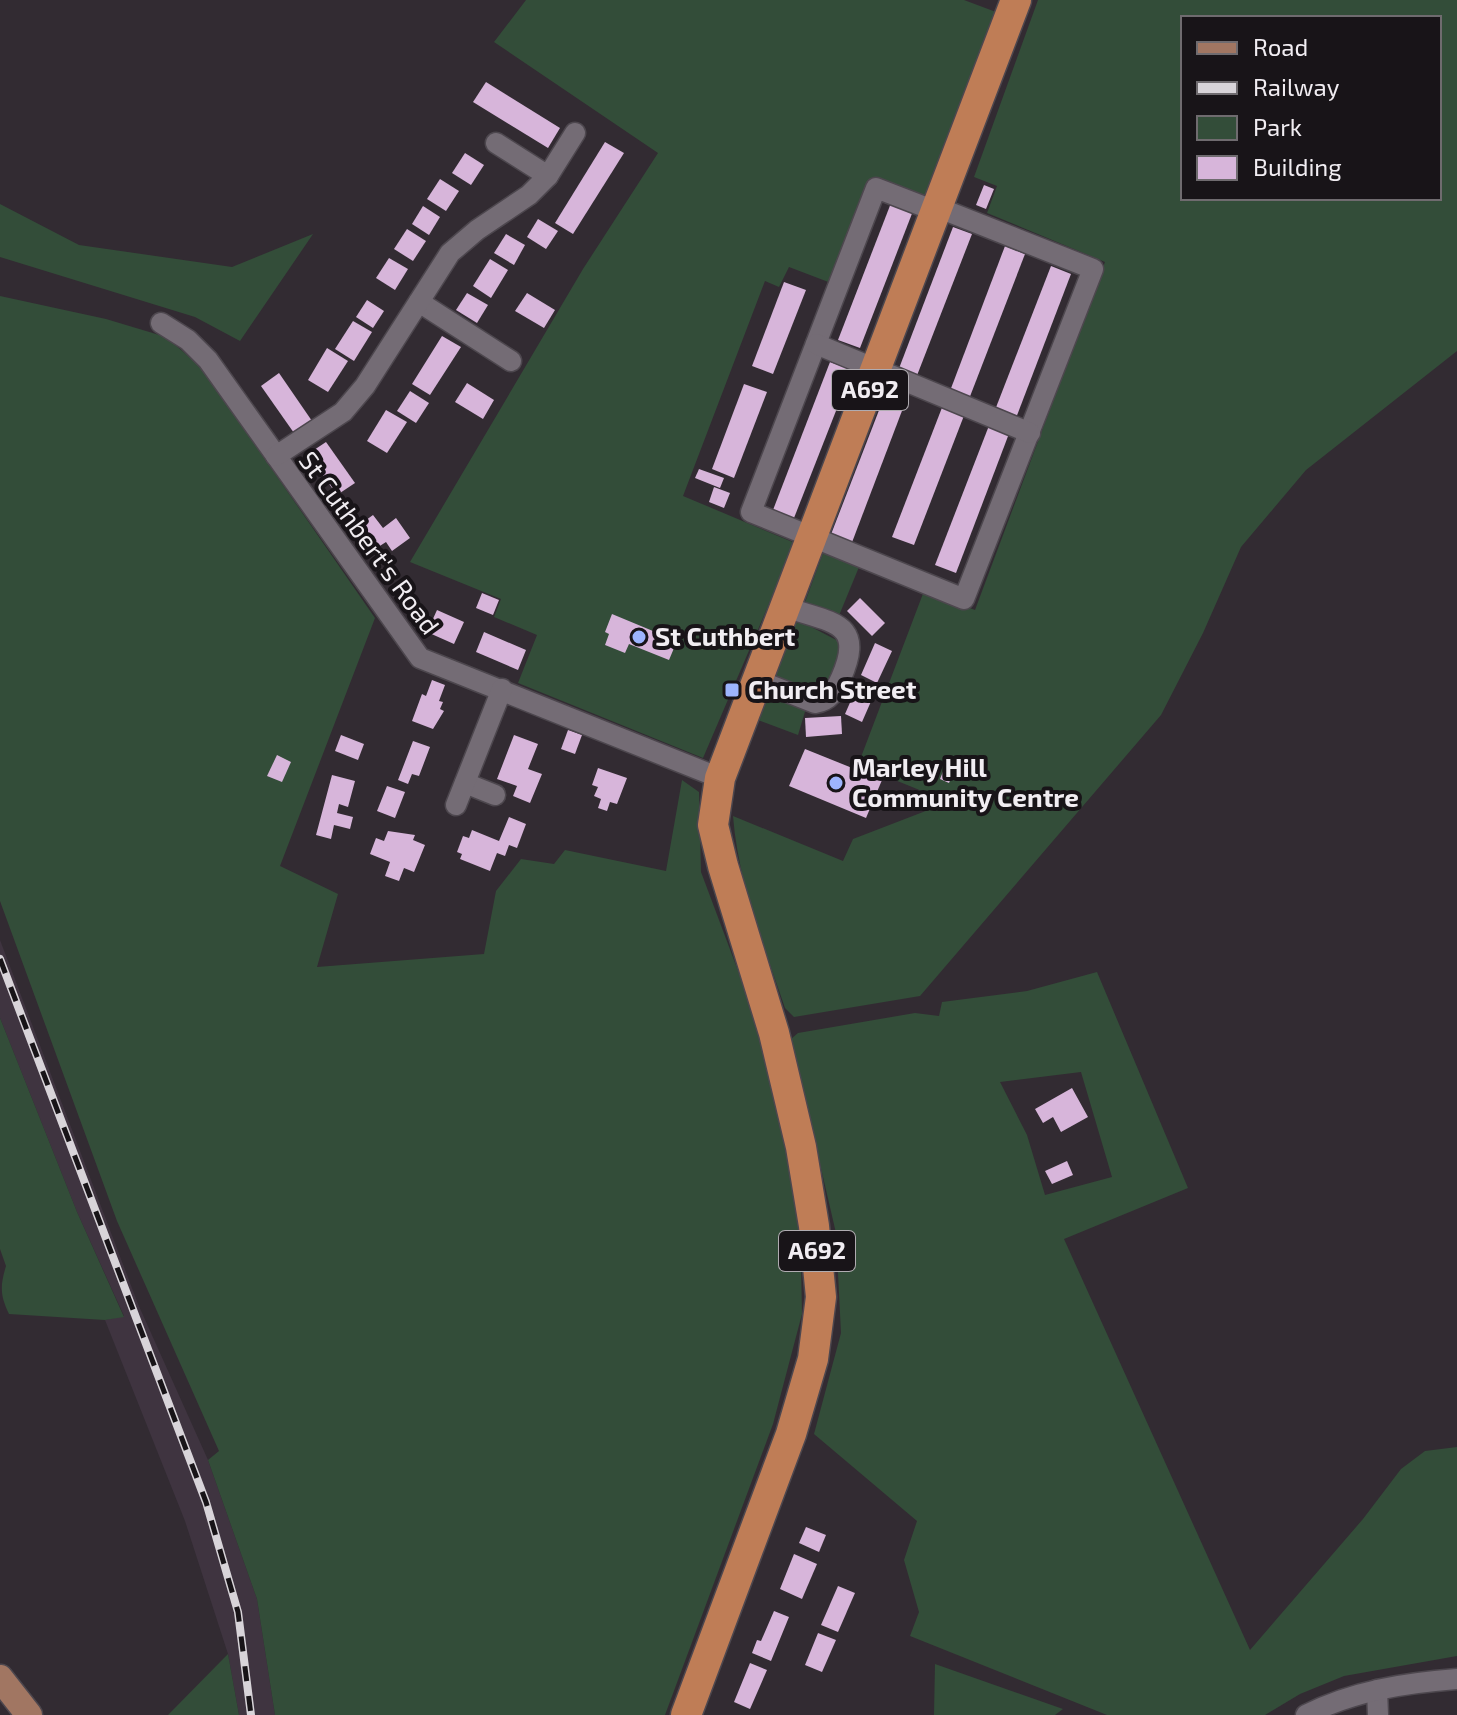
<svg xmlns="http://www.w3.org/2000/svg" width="1457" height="1715" font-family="'Exo 2',sans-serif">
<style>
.built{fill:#3f3440}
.green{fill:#334d39;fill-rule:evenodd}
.building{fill:#d7b5da}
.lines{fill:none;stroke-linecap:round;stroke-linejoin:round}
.minor-casing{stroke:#4d474e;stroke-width:23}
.major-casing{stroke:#4d474e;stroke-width:29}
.highway-casing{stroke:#4d474e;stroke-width:33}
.minor{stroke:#746c75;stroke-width:20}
.major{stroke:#a17662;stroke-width:26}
.highway{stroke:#bf7d56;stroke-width:30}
.rail-casing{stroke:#d8d4d9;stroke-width:8}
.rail{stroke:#181418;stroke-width:5;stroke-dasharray:15;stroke-linecap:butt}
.poi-dot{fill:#9db4fd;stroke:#181418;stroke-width:3}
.labels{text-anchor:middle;stroke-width:8;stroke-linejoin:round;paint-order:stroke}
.shield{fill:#181418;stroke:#b0acb1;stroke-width:2}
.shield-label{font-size:24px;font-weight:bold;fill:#f1edf2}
.street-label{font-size:26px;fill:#f1edf2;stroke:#181418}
.poi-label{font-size:26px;font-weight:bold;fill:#f1edf2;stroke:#181418;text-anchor:start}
</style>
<rect width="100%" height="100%" fill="#322b32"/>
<path class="built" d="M0 940 138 1304 208 1460 257 1599 275 1715H239L228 1654 185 1521 105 1320 124 1316 77 1212 0 1018Z"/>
<g class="green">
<path d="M526 0H964L996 12 926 199 873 177 831 283 789 267 779 287 765 281 683 496 795 543 703 758 518 683 537 635 494 617 501 599 410 562 583 269 658 153 494 42Z"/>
<path d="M1038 0H1457V351L1306 470 1241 547 1203 633 1161 715 920 996 794 1017 785 1008C764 946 738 882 733 816L843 861 853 839 949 802 858 765 924 591 975 610 1105 262 987 213 997 186 974 177ZM1183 18H1439V198H1183Z"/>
<path d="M0 204 79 245 232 267 313 234 240 341 195 317 0 257Z"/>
<path d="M0 296 106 319 166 337 202 368 375 618 280 866 338 894 317 967 484 954 496 891 521 859 554 864 565 850 666 871 682 780 699 792 701 872 749 1000 782 1124 800 1213 802 1314 773 1424 665 1715H275L257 1599 208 1460 219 1451 117 1221 0 901Z"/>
<path d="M823 553 859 567 838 618 804 605Z"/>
<path d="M796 619 844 644 833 681 816 695 773 677Z"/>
<path d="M765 690 807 705 798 735 755 719Z"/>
<path d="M1097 972 1188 1188 1064 1239 1250 1650 1363 1519 1401 1469 1425 1451 1457 1447V1656L1344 1676 1300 1694 1265 1715H1107L910 1636 919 1612 904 1560 917 1521 814 1434 841 1333 836 1233 791 1039 798 1033 915 1013 939 1016 942 1002 1027 991ZM1081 1072 1112 1177 1045 1195 1027 1135 1000 1082Z"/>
<path d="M0 1018 77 1212 124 1317 105 1320 9 1314C0 1295 0 1286 6 1266L0 1249Z"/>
<path d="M228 1654 239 1715H168Z"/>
<path d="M935 1664 1063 1709 1055 1715H934Z"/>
</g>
<g class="building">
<path d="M486 82 560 128 548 148 473 102Z"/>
<path d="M605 142 624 153 573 234 555 223Z"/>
<path d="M465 153 484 165 471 185 452 173Z"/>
<path d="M440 179 459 191 446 211 427 199Z"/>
<path d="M984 185 994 189 986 209 976 205Z"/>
<path d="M891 203 913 211 860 348 838 340Z"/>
<path d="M423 206 440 217 429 235 412 224Z"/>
<path d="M538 219 558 231 546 249 527 237Z"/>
<path d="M953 227 972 234 916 378 898 371Z"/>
<path d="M407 229 426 241 413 261 394 249Z"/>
<path d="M506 234 525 245 514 265 494 253Z"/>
<path d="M1005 246 1025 254 969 399 950 391Z"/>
<path d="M389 258 408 269 395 290 376 278Z"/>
<path d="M490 259 508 270 491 298 473 286Z"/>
<path d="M1051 266 1071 274 1016 418 995 410Z"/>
<path d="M784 282 806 290 773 374 752 366Z"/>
<path d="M467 293 488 305 477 323 456 310Z"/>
<path d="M527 293 555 310 544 328 515 311Z"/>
<path d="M367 300 384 311 373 328 356 317Z"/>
<path d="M353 321 372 332 354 361 335 349Z"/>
<path d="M442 336 461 347 430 395 412 384Z"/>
<path d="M327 348 348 361 328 392 308 380Z"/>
<path d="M830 362 852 370 794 518 773 510Z"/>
<path d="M279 373 312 421 294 433 261 386Z"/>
<path d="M467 383 494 400 483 419 455 402Z"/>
<path d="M744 384 767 392 734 478 712 469Z"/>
<path d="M888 387 908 395 851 545 830 537Z"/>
<path d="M410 391 429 403 416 423 397 411Z"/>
<path d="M943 405 965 413 914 545 892 537Z"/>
<path d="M386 410 407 422 387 453 367 441Z"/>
<path d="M990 423 1010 431 956 573 935 565Z"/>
<path d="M326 442 355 483 337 495 308 454Z"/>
<path d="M699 469 724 478 720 488 695 478Z"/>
<path d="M714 487 730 493 724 508 709 502Z"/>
<path d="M373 515 383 528 396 518 410 538 392 551 386 542 372 551 355 528Z"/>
<path d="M482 593 499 600 493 615 476 608Z"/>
<path d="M860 598 885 623 872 636 847 611Z"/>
<path d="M437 610 464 622 454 644 427 632Z"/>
<path d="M612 614 677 641 669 660 629 644 625 653 605 645 609 634 605 632Z"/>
<path d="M484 632 526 650 518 670 476 652Z"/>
<path d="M875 643 892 651 877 683 861 675Z"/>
<path d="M432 680 445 685 439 701 443 702 440 709 444 711 433 729 412 721 422 694 426 696Z"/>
<path d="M859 682 876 690 862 722 845 714Z"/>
<path d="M841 716 842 734 806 737 805 718Z"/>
<path d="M568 730 582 735 575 754 561 749Z"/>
<path d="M341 735 364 744 358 760 335 751Z"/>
<path d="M514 735 538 744 528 769 542 774 530 803 513 796 517 786 497 779Z"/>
<path d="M413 741 430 747 419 776 412 774 408 784 398 780Z"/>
<path d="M805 749 882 780 866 818 789 786Z"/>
<path d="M277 755 291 762 282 782 267 776Z"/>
<path d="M948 759 957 763 949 783 940 779Z"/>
<path d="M598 768 627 778 617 804 610 802 607 811 598 808 601 799 594 796 598 787 592 785Z"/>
<path d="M332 775 355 781 348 807 339 804 337 813 353 817 350 829 334 825 331 839 316 835Z"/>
<path d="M387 786 405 792 395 818 377 811Z"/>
<path d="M509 817 526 824 517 848 509 845 505 856 497 853 490 871 460 859 462 854 457 852 463 836 469 838 472 830 499 841Z"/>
<path d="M388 831 415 835 413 840 425 845 414 872 404 868 399 881 385 876 390 862 370 854 376 838 384 841Z"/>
<path d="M1072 1088 1088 1117 1061 1132 1053 1117 1043 1123 1035 1109Z"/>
<path d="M1067 1161 1073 1175 1052 1184 1045 1171Z"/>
<path d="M806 1527 826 1535 819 1552 799 1543Z"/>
<path d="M794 1554 817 1564 802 1599 780 1589Z"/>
<path d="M838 1586 855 1593 838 1632 821 1625Z"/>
<path d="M774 1611 789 1617 771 1661 752 1653 757 1640 761 1641Z"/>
<path d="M818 1633 836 1640 822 1672 805 1665Z"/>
<path d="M750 1663 767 1670 750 1709 734 1702Z"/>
</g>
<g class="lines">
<defs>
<g id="minor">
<path d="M496 143 548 176"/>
<path d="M938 212 876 188 751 512 964 599 1093 269 939 208"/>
<path d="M419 302 511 361"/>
<path d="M161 323 188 340 208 360 420 658 720 778"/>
<path d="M816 344 1030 433"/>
<path d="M276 456 343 412 365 386 450 253 477 230 529 195 548 176 575 133"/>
<path d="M757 680 815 703C830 701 835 691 841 678 866 621 831 623 785 607"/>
<path d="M465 783 495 795"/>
<path d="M456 805 502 689"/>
<path d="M1377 1690 1378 1715"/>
<path d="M1306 1715C1353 1691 1405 1683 1457 1679"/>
</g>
<path id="major" d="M0 1678 29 1715"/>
<path id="highway" d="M686 1715 791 1434 813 1359 821 1297 814 1226 801 1147 774 1033 723 866 713 825 720 778 1016 0"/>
</defs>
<use href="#minor" class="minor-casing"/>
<use href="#major" class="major-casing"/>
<use href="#highway" class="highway-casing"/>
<use href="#minor" class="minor"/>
<use href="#major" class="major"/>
<use href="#highway" class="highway"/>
<defs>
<path id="rail" d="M0 959 206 1502 238 1612 251 1715"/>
</defs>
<use href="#rail" class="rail-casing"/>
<use href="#rail" class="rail"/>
</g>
<g class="poi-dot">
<circle cx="639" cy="637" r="8"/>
<rect x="724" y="682" width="16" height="16" rx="4"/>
<circle cx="836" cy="783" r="8"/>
</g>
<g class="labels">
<g class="shield">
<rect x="832" y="370" width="76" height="40" rx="6"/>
<rect x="779" y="1231" width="76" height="40" rx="6"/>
</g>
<g class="shield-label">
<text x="870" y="398">A692</text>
<text x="817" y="1259">A692</text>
</g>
<g class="street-label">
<text transform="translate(369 543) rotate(54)" y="9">St Cuthbert's Road</text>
</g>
<g class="poi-label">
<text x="655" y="646">St Cuthbert</text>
<text x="748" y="699">Church Street</text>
<text x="852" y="777">Marley Hill<tspan x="852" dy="30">Community Centre</tspan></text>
</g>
</g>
<rect x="1181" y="16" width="260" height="184" fill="#181418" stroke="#6f6b6f" stroke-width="2"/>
<rect x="1197" y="42" width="40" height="12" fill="#a17662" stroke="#6f6b6f" stroke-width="2"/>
<text x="1253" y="56" font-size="24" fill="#f1edf2">Road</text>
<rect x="1197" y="82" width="40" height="12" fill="#d8d4d9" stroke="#6f6b6f" stroke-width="2"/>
<text x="1253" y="96" font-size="24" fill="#f1edf2">Railway</text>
<rect x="1197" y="116" width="40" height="24" fill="#334d39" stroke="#6f6b6f" stroke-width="2"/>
<text x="1253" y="136" font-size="24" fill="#f1edf2">Park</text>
<rect x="1197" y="156" width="40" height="24" fill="#d7b5da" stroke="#6f6b6f" stroke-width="2"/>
<text x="1253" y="176" font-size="24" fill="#f1edf2">Building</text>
</svg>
